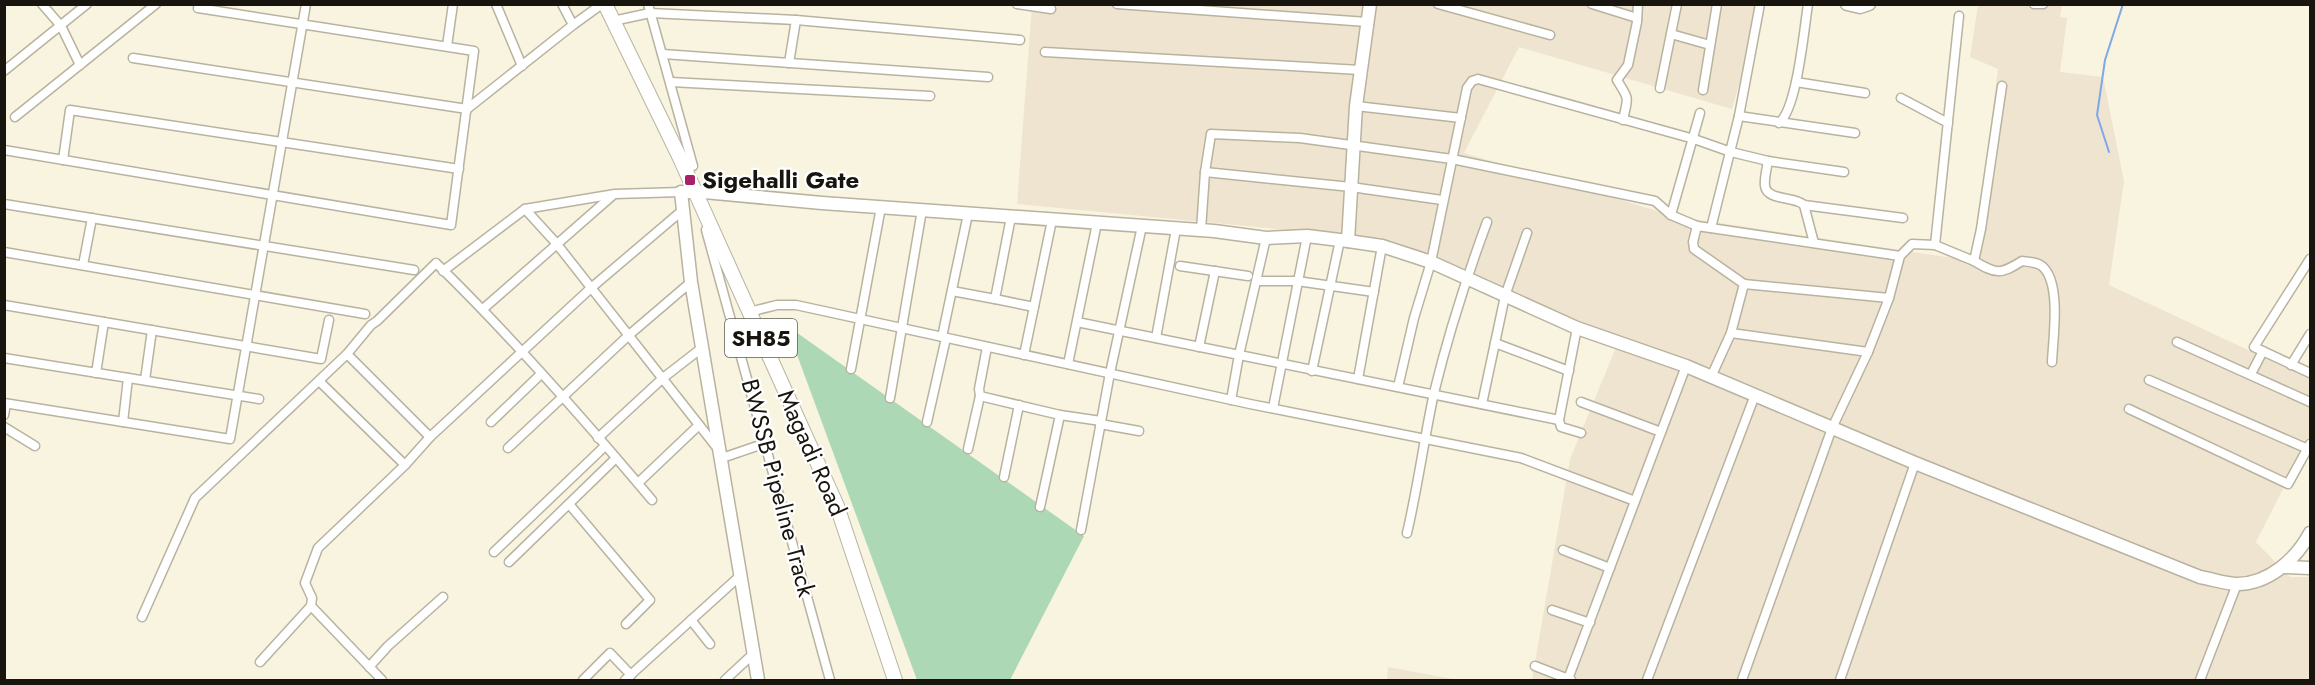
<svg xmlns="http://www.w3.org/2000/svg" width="2315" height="685" font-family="Jost,sans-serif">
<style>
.industrial{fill:#efe4cf}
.green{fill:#add8b6}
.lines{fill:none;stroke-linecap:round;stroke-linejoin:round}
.stream{stroke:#7ea8e9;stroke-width:2}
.street-casing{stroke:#b8b3a0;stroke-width:11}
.secondary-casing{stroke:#b8b3a0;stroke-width:15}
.primary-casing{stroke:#b8b3a0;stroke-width:16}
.street{stroke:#fff;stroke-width:8}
.secondary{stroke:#fff;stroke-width:12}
.primary{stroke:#fff;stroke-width:14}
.poi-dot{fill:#a82068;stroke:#fff;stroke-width:2}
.labels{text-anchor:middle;stroke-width:4.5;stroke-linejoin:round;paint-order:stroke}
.shield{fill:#fff;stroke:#5d5b56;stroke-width:1.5}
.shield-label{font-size:22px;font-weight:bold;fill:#17150e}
.poi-label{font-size:24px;font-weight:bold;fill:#17150e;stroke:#fff;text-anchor:start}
.street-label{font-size:24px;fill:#17150e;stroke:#fff}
</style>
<rect width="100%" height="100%" fill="#f9f4df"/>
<g class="industrial">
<path d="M1032 5H1762L1732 109 1519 47 1464 153 1674 216 1973 261 1998 69 1970 57 1978 5H2062L2060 17 2067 18 2060 72 2103 77 2124 181 2109 285 2310 379V436L2256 542 2290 577H2310V680H1532L1570 459 1619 340 1380 239 1017 204Z"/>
<path d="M1388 667 1458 680H1387Z"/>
</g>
<path class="green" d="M786 325 1084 536 1010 680H917Z"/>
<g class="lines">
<path class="stream" d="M2109 152 2097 115 2105 60 2123 4"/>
<defs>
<g id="street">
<path d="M42 4 61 26 80 65"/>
<path d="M496 4 522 66"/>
<path d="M562 4 573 25"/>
<path d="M648 4 693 166"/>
<path d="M1017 4 1051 9"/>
<path d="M1117 4 1367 22"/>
<path d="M1438 4 1550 35"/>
<path d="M1592 4 1637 18"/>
<path d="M1760 4 1739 116 1855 133"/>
<path d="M2034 4H2043"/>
<path d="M613 21 650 13 796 20 1020 40"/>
<path d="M1671 34 1710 45"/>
<path d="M447 46 453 4"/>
<path d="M1045 52 1360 70"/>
<path d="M663 54 988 77"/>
<path d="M133 58 467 109 573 25 602 4"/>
<path d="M789 63 796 20"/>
<path d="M4 71 87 4"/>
<path d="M671 82 930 96"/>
<path d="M1796 82 1865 93"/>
<path d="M1660 88 1677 4"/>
<path d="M1703 90 1717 4"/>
<path d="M1901 98 1948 123"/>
<path d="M1356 106 1461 118"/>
<path d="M15 117 156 4"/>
<path d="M1623 120C1628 96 1630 101 1617 80L1628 65 1637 22 1638 4"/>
<path d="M1779 123C1797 109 1804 30 1808 4"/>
<path d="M4 150 451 225 474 51 198 8"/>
<path d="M63 160 70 110 459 169"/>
<path d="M1768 161C1767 168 1764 178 1765 186 1767 201 1795 196 1804 205L1814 243"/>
<path d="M1205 172 1351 187 1442 200"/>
<path d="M4 204 414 270"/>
<path d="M1804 205 1903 218"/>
<path d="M525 209 556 243 718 449"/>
<path d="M1671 215 1700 113"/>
<path d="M1011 217 995 299 1034 307 1052 220"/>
<path d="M1697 226 1900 256"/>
<path d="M1711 228 1739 116"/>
<path d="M706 230 830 680"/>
<path d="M1201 230 1205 172 1211 134 1300 138 1452 159 1655 201 1671 215 1697 226 1693 242 1694 249 1744 284"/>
<path d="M1935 245 1974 261 1981 229 2002 86"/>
<path d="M4 252 365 314"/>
<path d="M2310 259 2254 347 2310 373"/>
<path d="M1974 261C1996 274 2000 275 2022 261 2030 262 2039 262 2044 268 2061 286 2053 339 2052 362"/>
<path d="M83 265 92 218"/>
<path d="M1180 266 1248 276"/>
<path d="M443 271 525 209 615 194 681 192"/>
<path d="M1258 281H1297L1374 292"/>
<path d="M952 291 995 299"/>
<path d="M4 305 321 359 329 320"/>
<path d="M483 309 613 195"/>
<path d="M757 310 777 305H796L1250 404 1521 458 1635 501"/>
<path d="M1077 322 1559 420"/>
<path d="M1577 328 1559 420 1561 427 1581 433"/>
<path d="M1731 333 1868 352"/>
<path d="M942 337 968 214"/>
<path d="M1156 338 1176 229"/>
<path d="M2177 342 2310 402"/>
<path d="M1495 343 1569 371"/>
<path d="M987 347 979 389 980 396 1060 415 1101 421"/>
<path d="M1199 347 1215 271"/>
<path d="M347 354 430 437"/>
<path d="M1024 355 1034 307"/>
<path d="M4 358 259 399"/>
<path d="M1068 364 1097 223"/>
<path d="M2291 365 2310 334"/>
<path d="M851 369 881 207"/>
<path d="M1312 371 1340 240"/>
<path d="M96 373 104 322"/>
<path d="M2251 374 2263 351"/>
<path d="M1711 377 1731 333 1744 284 1889 298"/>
<path d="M1358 379 1382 246"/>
<path d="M145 380 152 330"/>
<path d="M2149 380 2308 449"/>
<path d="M319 381 405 465"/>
<path d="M1398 387 1414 318 1431 262 1467 88 1472 81 1478 79 1694 139 1731 152 1768 161 1844 172"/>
<path d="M890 398 922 210"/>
<path d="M1231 400 1239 355 1266 238"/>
<path d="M1581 402 1661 432"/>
<path d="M4 403 230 439 306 4"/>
<path d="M1482 404 1505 296 1527 233"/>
<path d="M1273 408 1307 236"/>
<path d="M2129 409 2288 484 2310 444"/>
<path d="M4 415 6 404"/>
<path d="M123 422 128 378"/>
<path d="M491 422 541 374"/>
<path d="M927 422 946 338"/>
<path d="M1100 424 1139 431"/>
<path d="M4 427 35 446"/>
<path d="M598 438 663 378 703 347"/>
<path d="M508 448 629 335 691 282"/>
<path d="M968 449 980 396"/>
<path d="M722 458 766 443"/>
<path d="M1004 477 1019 405"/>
<path d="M638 483 699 425"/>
<path d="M569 504 650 600 626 624"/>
<path d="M1040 507 1060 415"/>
<path d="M1081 530 1110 373 1142 226"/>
<path d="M1407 533C1418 486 1424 439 1434 393 1448 335 1466 279 1487 222"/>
<path d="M1563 550 1610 568"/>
<path d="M494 552 605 446"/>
<path d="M509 562 616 458"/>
<path d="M311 606 382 680"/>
<path d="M1552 610 1590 623"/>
<path d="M142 617 195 498 347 354 371 325 377 321 436 263C512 337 583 418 652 500"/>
<path d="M691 620 710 644"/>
<path d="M260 662 311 606 312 598 305 583 318 548 405 465 430 437 591 288 684 209"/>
<path d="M1535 666 1571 680"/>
<path d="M369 667 388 646 443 597"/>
<path d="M1568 679 1686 366"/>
<path d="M583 680 610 653 631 675"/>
<path d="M625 680 742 574"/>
<path d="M725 680 753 654"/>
<path d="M1647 680 1755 395"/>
<path d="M1742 680 1832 428 1868 352 1889 298 1900 256 1912 244 1935 245 1959 16"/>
<path d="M1840 680 1915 463"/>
<path d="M2200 680 2237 584"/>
</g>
<g id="secondary">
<path d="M1847 4 1860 7 1869 4"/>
<path d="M1348 241 1356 106 1370 4"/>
<path d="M2284 567 2310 568"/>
<path d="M758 680 691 282 681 192H704L822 203 1214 231 1266 238 1307 236 1348 241 1382 246 1431 262 1577 328 1686 366 1915 463 2200 577C2212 579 2226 584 2237 584 2269 584 2296 559 2310 533"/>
</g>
<path id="primary" d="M605 4 680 158 837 506 895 680"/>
</defs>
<use href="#street" class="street-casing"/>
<use href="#secondary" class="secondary-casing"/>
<use href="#primary" class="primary-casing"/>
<use href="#street" class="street"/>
<use href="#secondary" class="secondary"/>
<use href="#primary" class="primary"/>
</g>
<rect class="poi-dot" x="684" y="174" width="12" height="12" rx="3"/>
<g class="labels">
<rect class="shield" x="725" y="319" width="72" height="38" rx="4.5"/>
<g class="shield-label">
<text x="761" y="346">SH85</text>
</g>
<g class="poi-label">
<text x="702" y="188">Sigehalli Gate</text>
</g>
<g class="street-label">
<text transform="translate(812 453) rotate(66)" y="8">Magadi Road</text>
<text transform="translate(778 488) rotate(75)" y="8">BWSSB Pipeline Track</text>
</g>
</g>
<rect width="2315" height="685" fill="none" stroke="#17150e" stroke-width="12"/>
</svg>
